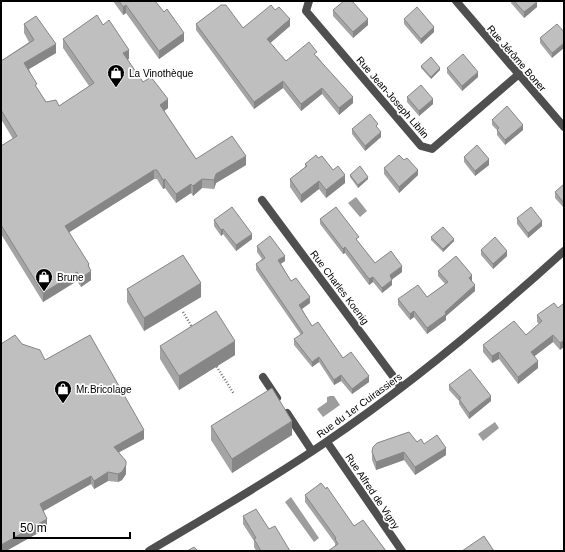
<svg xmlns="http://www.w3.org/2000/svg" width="565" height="552" font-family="Arial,sans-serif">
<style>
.water{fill:#9d9d9d}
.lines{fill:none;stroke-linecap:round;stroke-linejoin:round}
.path{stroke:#717171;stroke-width:2.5;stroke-dasharray:1 2;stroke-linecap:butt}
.service{stroke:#4f4f4f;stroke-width:8}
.minor{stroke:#4f4f4f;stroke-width:8}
.wall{fill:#a4a4a4}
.shaded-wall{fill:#868686}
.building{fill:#bfbfbf;stroke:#868686}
.labels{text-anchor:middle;stroke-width:3.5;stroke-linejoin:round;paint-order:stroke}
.street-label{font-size:10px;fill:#000;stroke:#fff}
.poi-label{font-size:10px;fill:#000;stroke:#fff;text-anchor:start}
</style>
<rect width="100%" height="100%" fill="#fff"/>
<g class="water">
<path d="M356 197 367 211 360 217 348 203Z"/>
<path d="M330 396H334L340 405 323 417 317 409 327 402V397Z"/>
<path d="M495 422 499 428 483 441 478 434Z"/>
<path d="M291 497 319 538 314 542 285 502Z"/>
</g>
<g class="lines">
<g class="path">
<path d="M183 312 193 329"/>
<path d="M215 364 234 394"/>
</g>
<g class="service">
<path d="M263 377 277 398"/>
<path d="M287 413 312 451"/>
</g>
<g class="minor">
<path d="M309 1 306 11 421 146 432 149 519 74"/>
<path d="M456 1 564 127"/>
<path d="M262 200 401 387"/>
<path d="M327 442 402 551"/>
<path d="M149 551C208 516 269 481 326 442 410 385 489 319 564 251"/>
</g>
</g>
<g class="wall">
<path d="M113 1H155L184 41 159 59 126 13 123 15Z"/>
<path d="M511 1H536L537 7 524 18 511 3Z"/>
<path d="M275 10 290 26 270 43 286 61 317 56 353 103 339 115 322 94 301 111 283 88 254 109 196 30V24L243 28Z"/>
<path d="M333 10 368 25 353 38 333 16Z"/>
<path d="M404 19 434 32 421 44 404 24Z"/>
<path d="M24 24 56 53 29 69 37 89 46 102 59 106 89 86 63 48V39L103 25 129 59H127L143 82 168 108 164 111 196 159 246 165 216 183 214 189 202 188 193 196 191 193 176 203 165 188 163 189 157 179H154L69 232 89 267 91 280 81 287 77 281 43 302 1 234V146L13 139 1 119V61L29 42 24 33Z"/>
<path d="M557 24 552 58 540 43V38Z"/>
<path d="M421 66 440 70 431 79 421 68Z"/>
<path d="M447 68 478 77 462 91 447 73Z"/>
<path d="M407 97 433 104 419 116 407 102Z"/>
<path d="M492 120 523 130 505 145 497 135V130L492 125Z"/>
<path d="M352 129 381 137 365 151 352 134Z"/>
<path d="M464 157 489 165 475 176 464 162Z"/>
<path d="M318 158 333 170 345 183 326 198 319 189 301 203 290 187V179L305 167V164Z"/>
<path d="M384 168 418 175 399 193 384 174Z"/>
<path d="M350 175 368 179 358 188 350 177Z"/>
<path d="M564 184V208L555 198V192Z"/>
<path d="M517 218 542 226 528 238 517 224Z"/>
<path d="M320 219 359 243 375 263 402 272 392 279V285L382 293 373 282 369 285 345 253 343 254 320 224Z"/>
<path d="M214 220 252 239 236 251 223 234 221 236 214 226Z"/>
<path d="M431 237 454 241 443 252 431 240Z"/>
<path d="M257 246 285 261 281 264 291 281 310 303 302 309 312 326 343 358 369 382 352 394 341 381 334 385 319 362 312 367 294 345V339L301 335 256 270V264L262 259 257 252Z"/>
<path d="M481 250 507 256 493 269 481 255Z"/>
<path d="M438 271 472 281 475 291 446 316V320L427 334 414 317 410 320 398 305V299L427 297 445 284 438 276Z"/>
<path d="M127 289 201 297 144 331 127 302Z"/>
<path d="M564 303 560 350 553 342 534 356 538 368 518 384 499 359 492 363 483 352V345L526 335 539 324 537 322V315L558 308Z"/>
<path d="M22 344 45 360 144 439 119 452 126 469V474L122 480 118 482 108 481 94 489 91 484 43 511 47 528 6 551H1Z"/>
<path d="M160 346 235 355 179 390 160 359Z"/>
<path d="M449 385 491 401 469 419 459 404V401L449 390Z"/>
<path d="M211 426 292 435 232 473 211 440Z"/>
<path d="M417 442 424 444 446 455 415 475 404 460 376 470 372 460V452Z"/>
<path d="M305 495 354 526 386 551 335 546V543L305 502Z"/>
<path d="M243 516 269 529 290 551H256L254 547V541L243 524Z"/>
</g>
<g class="shaded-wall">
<path d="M537 2V7L524 18V12Z"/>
<path d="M126 5V13L123 15V7Z"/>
<path d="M290 19V26L267 46V39Z"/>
<path d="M368 19V25L353 38V32Z"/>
<path d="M434 27V32L421 44V39Z"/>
<path d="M184 33V41L159 59V51Z"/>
<path d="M564 43V48L552 58V53Z"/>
<path d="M56 44V53L24 72V63Z"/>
<path d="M129 50V59L123 62V53Z"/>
<path d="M440 68V70L431 79V77Z"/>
<path d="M478 72V77L462 91V86Z"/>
<path d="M283 81V88L254 109V102Z"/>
<path d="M322 88V94L301 111V104Z"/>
<path d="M353 97V103L339 115V108Z"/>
<path d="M168 99V108L160 114V105Z"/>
<path d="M433 99V104L419 116V111Z"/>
<path d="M523 125V130L505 145V140Z"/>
<path d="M381 132V137L365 151V146Z"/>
<path d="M246 156V165L216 183 214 189V180L216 174Z"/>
<path d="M489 159V165L475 176V171Z"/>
<path d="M154 170V179L65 235V226Z"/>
<path d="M418 170V175L399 193V187Z"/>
<path d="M345 175V183L326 198V190Z"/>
<path d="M368 177V179L358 188V185Z"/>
<path d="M165 179V188L163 189V180Z"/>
<path d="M202 179V188L193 196V186Z"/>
<path d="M319 181V189L301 203V195Z"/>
<path d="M191 184V193L176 203V194Z"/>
<path d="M542 221V226L528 238V233Z"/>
<path d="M223 229V234L221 236V230Z"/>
<path d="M252 234V239L236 251V245Z"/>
<path d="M454 239V241L443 252V249Z"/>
<path d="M345 247V253L343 254V249Z"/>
<path d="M507 251V256L493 269V264Z"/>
<path d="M285 256V261L278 265V260Z"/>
<path d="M89 264V273L91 271V280L81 287V278L88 265Z"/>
<path d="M402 266V272L390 281V275Z"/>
<path d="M77 272V281L43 302V293Z"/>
<path d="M472 275V281L469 283V278Z"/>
<path d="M373 277V282L369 285V279Z"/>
<path d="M392 280V285L382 293V288Z"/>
<path d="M201 283V297L144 331V318Z"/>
<path d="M475 285V291L446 316V320L427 334V328Z"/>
<path d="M310 297V303L299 311V305Z"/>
<path d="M414 311V317L410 320V314Z"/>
<path d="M553 335V342L531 359V352Z"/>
<path d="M564 340V347L560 350V343Z"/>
<path d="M235 341V355L179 390V376Z"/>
<path d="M499 352V359L492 363V356Z"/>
<path d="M319 357V362L312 367V362Z"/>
<path d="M538 361V368L518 384V377Z"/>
<path d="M341 375V381L334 385V380Z"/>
<path d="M369 376V382L352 394V389Z"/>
<path d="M491 396V401L469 419V413Z"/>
<path d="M292 421V435L232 473V459Z"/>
<path d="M144 430V439L114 455V447Z"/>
<path d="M446 448V455L415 475V467Z"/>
<path d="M404 452V460L376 470V462Z"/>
<path d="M126 461V474L122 480 118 482V474Z"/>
<path d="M108 472V481L94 489V481Z"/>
<path d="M91 476V484L40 513V504Z"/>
<path d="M47 519V528L6 551H1V545Z"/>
</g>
<g class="building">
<path d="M119 1H155L164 12 167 9 184 33 159 51 126 5 123 7Z"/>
<path d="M344 1H352L368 19 353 32 333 10Z"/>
<path d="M514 1H536L537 2 524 12Z"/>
<path d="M221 5H226L243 28 271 5 275 10 279 7 290 19 267 39 286 61 309 42 317 52 314 54 353 97 339 108 322 88 301 104 283 81 254 102 196 24Z"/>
<path d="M417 7 434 27 421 39 404 19Z"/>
<path d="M97 15 103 25 109 20 129 50 123 53 143 82 151 77 168 99 160 105 196 159 232 136 246 156 216 174 214 180 202 179 193 186 191 184 176 194 165 179 163 180 157 170H154L65 226 89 264 88 265 91 271 81 278 77 272 43 293 1 225V146L17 136 1 110V61L34 40 24 24 36 16 56 44 24 63 37 84 35 85 46 102 56 100 59 106 94 83 63 39Z"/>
<path d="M557 24 564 32V43L552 53 540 38Z"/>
<path d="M463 54 478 72 462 86 447 68Z"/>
<path d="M431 57 440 68 431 77 421 66Z"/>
<path d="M421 85 433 99 419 111 407 97Z"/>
<path d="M507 106 523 125 505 140 497 130 499 128 492 120Z"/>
<path d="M370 114 378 124 376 126 381 132 365 146 352 129Z"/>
<path d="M477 145 489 159 475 171 464 157Z"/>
<path d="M316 155 318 158 322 156 333 170 338 166 345 175 326 190 319 181 301 195 290 179 307 166 305 164Z"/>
<path d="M399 155 404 160 407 158 418 170 399 187 384 168Z"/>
<path d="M360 166 368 177 358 185 350 175Z"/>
<path d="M564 184V203L555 192Z"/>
<path d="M232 207 252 234 236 245 223 229 221 230 214 220Z"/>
<path d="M336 207 359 237 356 239 375 263 391 251 402 266 390 275 392 280 382 288 373 277 369 279 345 247 343 249 320 219Z"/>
<path d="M531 207 542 221 528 233 517 218Z"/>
<path d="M443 227 454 239 443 249 431 237Z"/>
<path d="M270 236 285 256 278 260 291 281 296 278 310 297 299 305 312 326 318 322 343 358 351 352 369 376 352 389 341 375 334 380 319 357 312 362 294 339 303 333 256 264 265 258 257 246Z"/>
<path d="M495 237 507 251 493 264 481 250Z"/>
<path d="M183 255 201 283 144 318 127 289Z"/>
<path d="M456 256 472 275 469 278 475 285 445 312 446 314 427 328 414 311 410 314 398 299 418 285 427 297 448 282 438 271Z"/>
<path d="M554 303 558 308 564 303V340L560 343 553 335 531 352 538 361 518 377 499 352 492 356 483 345 514 321 526 335 542 321 537 315Z"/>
<path d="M216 311 235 341 179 376 160 346Z"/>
<path d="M15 335 22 344 40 350 45 360 90 335 144 430 114 447 126 461V465L122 472 118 474 108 472 94 481 91 476 40 504 47 519 1 545V344Z"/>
<path d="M470 369 491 396 469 413 459 399 461 398 449 385Z"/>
<path d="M272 388 292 421 232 459 211 426Z"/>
<path d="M409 432 417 442 421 439 424 444 437 435 446 448 415 467 404 452 376 462 372 452 373 447 377 443Z"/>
<path d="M321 483 326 489 327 487 354 526 363 520 386 551H328L338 544 335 539 336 538 305 495Z"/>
<path d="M256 509 269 529 275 526 290 551H261L254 539 256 538 243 516Z"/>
<path d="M484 536 494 551H462Z"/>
<path d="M194 547 198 551H187Z"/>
</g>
<defs>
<symbol id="shop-pin" viewBox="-11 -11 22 30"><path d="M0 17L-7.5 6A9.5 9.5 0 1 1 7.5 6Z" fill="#000" stroke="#fff"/><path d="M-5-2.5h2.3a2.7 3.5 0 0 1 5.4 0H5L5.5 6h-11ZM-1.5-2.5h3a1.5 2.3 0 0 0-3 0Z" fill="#fff"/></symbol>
</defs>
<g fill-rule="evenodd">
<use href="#shop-pin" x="106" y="63" width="20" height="27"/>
<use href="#shop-pin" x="34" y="267" width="20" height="27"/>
<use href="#shop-pin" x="53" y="379" width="20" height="27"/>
</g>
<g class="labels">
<g class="street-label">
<text transform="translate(517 58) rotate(49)" y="4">Rue Jérôme Boner</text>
<text transform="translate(393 97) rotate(49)" y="4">Rue Jean-Joseph Liblin</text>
<text transform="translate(340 287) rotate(53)" y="4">Rue Charles Koenig</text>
<text transform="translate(359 405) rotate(-36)" y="4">Rue du 1er Cuirassiers</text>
<text transform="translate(373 491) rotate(56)" y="4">Rue Alfred de Vigny</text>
</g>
<g class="poi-label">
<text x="129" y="77">La Vinothèque</text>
<text x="57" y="281">Brune</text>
<text x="76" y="393">Mr.Bricolage</text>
</g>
</g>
<rect width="565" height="552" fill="none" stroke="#000000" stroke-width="4"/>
<path d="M14 532v6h116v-6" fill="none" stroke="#000000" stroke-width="2"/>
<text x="20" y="532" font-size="12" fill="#000000" stroke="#ffffff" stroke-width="3" paint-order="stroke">50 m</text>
</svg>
